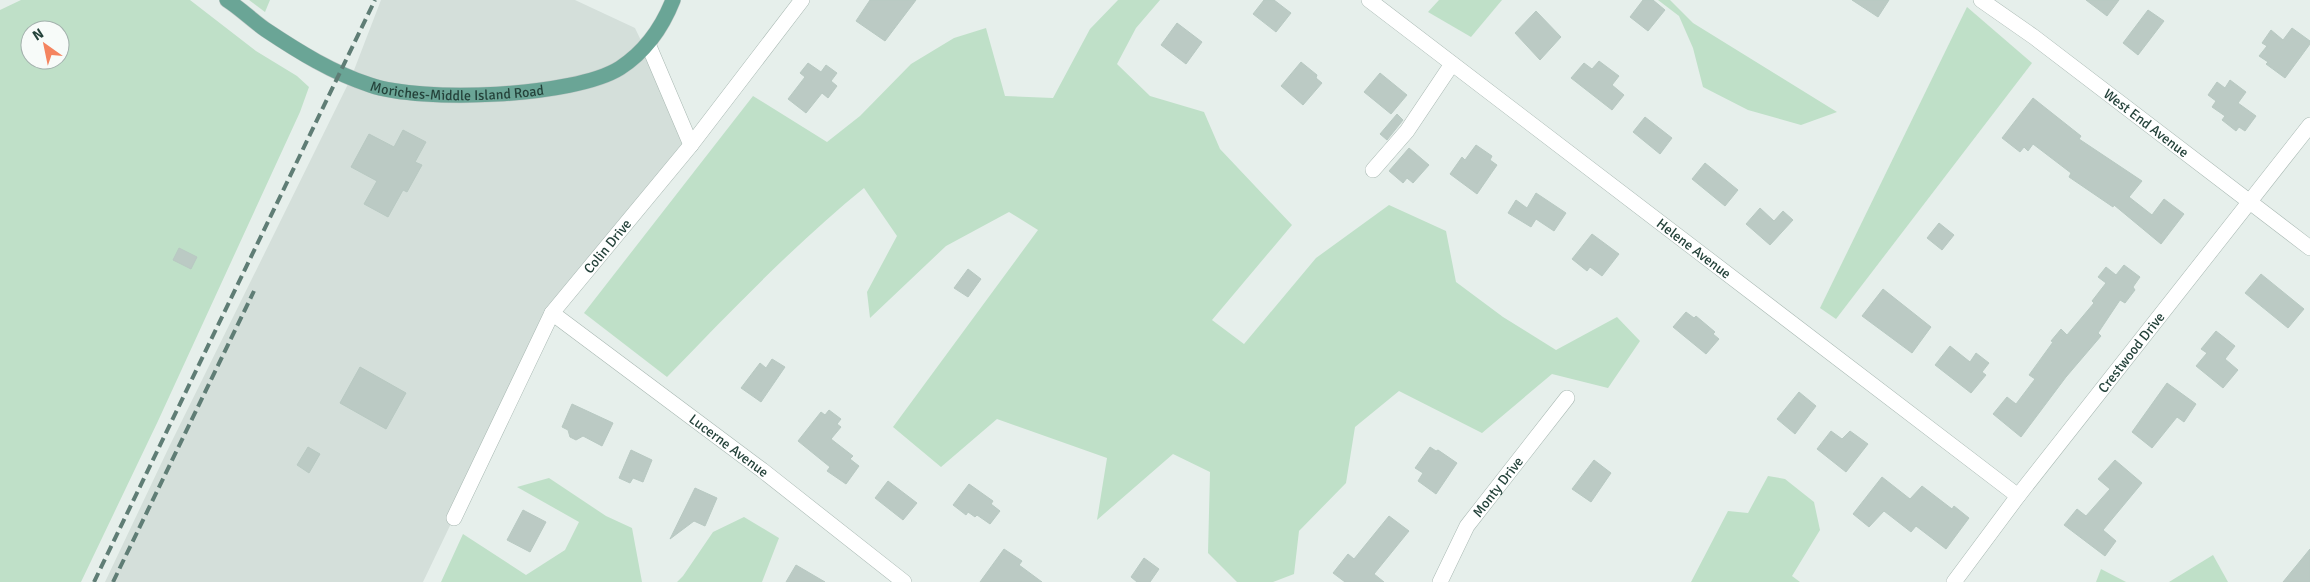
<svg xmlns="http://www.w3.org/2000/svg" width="2310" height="582" font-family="Signika,sans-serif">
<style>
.built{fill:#d4dfda}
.green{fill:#bfe0c8;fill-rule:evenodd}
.building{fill:#bbcac4;stroke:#b8c9c2}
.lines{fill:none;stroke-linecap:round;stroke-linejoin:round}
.minor-casing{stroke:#a8b8b2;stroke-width:16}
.major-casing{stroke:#c2cac8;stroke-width:16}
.minor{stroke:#fff;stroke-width:15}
.major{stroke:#6aa596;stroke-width:15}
.rail{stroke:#5f7d75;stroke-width:4;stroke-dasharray:10 5;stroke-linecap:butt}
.labels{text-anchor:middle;stroke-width:5;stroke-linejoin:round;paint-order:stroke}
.street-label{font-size:14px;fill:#24423a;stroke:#f7fbf9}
</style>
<rect width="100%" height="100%" fill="#e6efeb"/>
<path class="built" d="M381 0H575L635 28 691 145 552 313 423 582H105L170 445 351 78Z"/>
<g class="green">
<path d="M21 0H190L256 51 297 76 309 87 300 112 158 421 81 582H0V10ZM30 30H60V60H30Z"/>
<path d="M249 0H270L265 12Z"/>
<path d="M1118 0H1160L1136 28 1117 64 1150 96 1204 112 1220 149 1292 225 1212 320 1244 344 1316 258 1389 205 1446 231 1456 282 1503 317 1556 350 1617 317 1640 341 1608 388 1552 374 1482 433 1399 391 1355 427 1346 483 1299 531 1294 574 1273 582H1237L1208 553 1210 472 1173 454 1097 520 1107 458 997 419 941 467 893 427 1038 230 1009 212 946 246 870 318 867 292 897 236 864 188C794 245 730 312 667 377L584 313 753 96 827 142 860 116 911 64 954 38 986 28 1005 96 1053 98 1090 29Z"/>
<path d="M1439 0H1502L1471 37 1428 12Z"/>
<path d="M1658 0H1670L1693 23 1837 112 1801 125 1748 110 1703 87 1693 48 1679 16Z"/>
<path d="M1967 7 2032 63 1836 319 1820 308Z"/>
<path d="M1768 476 1785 479 1814 502 1820 530 1792 576 1800 582H1691L1728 511 1748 513Z"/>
<path d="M549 478 606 516 632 528 642 582H441L463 534 526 575 565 550 579 522 517 487Z"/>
<path d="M744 517 779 538 762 582H677L683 576 713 532Z"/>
<path d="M2213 555 2228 582H2169Z"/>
<path d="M2101 569 2126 582H2096Z"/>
</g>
<g class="building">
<path d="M870 0H916L885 41 856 21Z"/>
<path d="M1264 0H1274L1291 13 1276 32 1253 14Z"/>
<path d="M1643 0H1653L1665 10 1648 31 1630 17Z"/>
<path d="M1852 0H1889L1878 17Z"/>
<path d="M2086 0H2119L2107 16Z"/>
<path d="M2148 10 2164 21 2138 55 2123 43Z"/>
<path d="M1536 11 1561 37 1540 60 1515 33Z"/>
<path d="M1177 23 1202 42 1186 64 1161 45Z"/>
<path d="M2292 28 2310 41V44L2285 78 2266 64 2268 62 2259 56 2267 46 2262 43 2271 30 2283 40Z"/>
<path d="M1599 61 1619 76 1612 85 1624 95 1612 110 1571 78 1584 63 1592 69Z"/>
<path d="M1301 62 1317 75 1316 78 1322 83 1303 105 1281 86Z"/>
<path d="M808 63 821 72 826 65 837 73 831 81 837 86 828 98 822 93 806 113 788 99 805 77 800 73Z"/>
<path d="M1380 73 1407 95 1391 114 1364 92Z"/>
<path d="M2230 80 2246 92 2238 103 2256 116 2245 131 2239 127 2236 131 2222 120 2225 116 2212 107 2216 101 2208 95 2217 82 2225 88Z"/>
<path d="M2033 98 2081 136 2079 139 2142 181 2129 197 2152 215 2164 199 2184 214 2161 244 2114 205 2113 207 2069 177 2071 173 2033 144 2028 151 2024 147 2020 152 2002 138Z"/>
<path d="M1397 114 1403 120 1387 140 1380 134Z"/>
<path d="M1645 117 1672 138 1660 154 1633 132Z"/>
<path d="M403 130 426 142 415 162 422 165 407 192 403 190 388 217 364 204 377 181 351 167 369 134 394 147Z"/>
<path d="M1476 145 1492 156 1490 160 1497 165 1477 194 1450 174 1462 157 1465 160Z"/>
<path d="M1409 148 1429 165 1413 183 1407 178 1403 183 1389 171Z"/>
<path d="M1705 163 1738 190 1725 206 1692 179Z"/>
<path d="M1536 193 1566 213 1554 231 1536 219 1531 227 1508 213 1516 200 1527 208Z"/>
<path d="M1760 208 1774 221 1783 211 1793 220 1770 245 1746 224Z"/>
<path d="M1939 223 1954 235 1942 250 1927 238Z"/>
<path d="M1592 234 1619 254 1602 276 1590 267 1587 271 1572 259Z"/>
<path d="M179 248 197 257 191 269 173 260Z"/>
<path d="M2124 265 2140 277 2133 287 2135 290 2125 303 2120 300 2098 333 2101 336 2066 377 2021 437 1993 414 2007 397 2016 404 2035 379 2029 375 2053 342 2051 341 2061 329 2067 335 2094 303 2092 301 2106 283 2098 277 2106 267 2116 275Z"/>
<path d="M968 269 981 279 968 297 954 288Z"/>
<path d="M2261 274 2304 309 2288 328 2245 293Z"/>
<path d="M1883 289 1931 327 1912 353 1862 316Z"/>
<path d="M1686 312 1694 318 1696 316 1715 332 1713 334 1719 339 1706 354 1673 327Z"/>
<path d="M2216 331 2235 346 2225 359 2238 370 2223 388 2196 366 2207 353 2201 349Z"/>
<path d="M1950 346 1970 362 1976 353 1989 363 1982 372 1986 375 1971 393 1935 365Z"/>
<path d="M772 359 785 367 761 402 741 388 760 363 766 368Z"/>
<path d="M360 367 406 393 386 429 340 403Z"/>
<path d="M2167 383 2196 404 2184 422 2177 417 2152 448 2132 432Z"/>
<path d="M1799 392 1816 406 1795 434 1777 419Z"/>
<path d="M572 404 613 423 602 446 583 436 576 440 570 437 568 430 562 427Z"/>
<path d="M829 410 841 419 837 424 841 427 831 439 853 456 850 459 859 466 846 484 827 471 830 467 798 441 821 412 825 415Z"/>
<path d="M1831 431 1842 439 1850 431 1868 444 1846 472 1817 449Z"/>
<path d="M308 447 320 454 309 473 297 465Z"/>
<path d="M1430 447 1436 451 1438 450 1457 463 1436 494 1418 481 1423 473 1415 468Z"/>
<path d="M631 450 652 460 643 482 633 478 630 483 619 478Z"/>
<path d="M1594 460 1611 473 1591 502 1572 489Z"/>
<path d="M2115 460 2142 483 2103 530 2116 541 2105 556 2064 525 2077 509 2086 516 2110 489 2098 479Z"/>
<path d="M1882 477 1910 499 1922 486 1952 509 1954 506 1969 518 1946 549 1916 526 1911 532 1884 511 1869 527 1853 514Z"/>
<path d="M888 481 917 503 903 520 875 498Z"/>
<path d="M969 484 993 501 991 504 1000 511 990 524 977 515 975 517 968 512 966 515 953 505Z"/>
<path d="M695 488 717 498 705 526 694 521 670 539Z"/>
<path d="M523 510 546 522 530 552 507 540Z"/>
<path d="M1389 516 1409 531 1374 574 1384 582H1345L1333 573 1348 554 1354 559Z"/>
<path d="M1004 549 1022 561 1019 565 1042 582H980Z"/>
<path d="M2310 549V582H2283Z"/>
<path d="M1144 558 1159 569 1150 582H1137L1131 577Z"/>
<path d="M796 565 825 582H786Z"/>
</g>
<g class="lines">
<defs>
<g id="minor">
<path id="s1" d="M1369 0 2018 496"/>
<path id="s2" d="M1981 0 2034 37 2310 248"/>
<path d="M648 44 691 145"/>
<path d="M1373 170 1407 131 1452 64"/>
<path id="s3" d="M552 313 762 470 904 582"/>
<path id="s4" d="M454 518 552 313 691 145 802 0"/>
<path id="s5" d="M1440 582 1467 526 1567 398"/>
<path id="s6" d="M1954 582 2018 496 2310 125"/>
</g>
<g id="major">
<path id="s7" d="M227 0C241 9 253 21 266 30 299 52 333 73 370 85 422 103 574 97 620 68 646 51 662 28 673 0"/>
</g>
</defs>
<use href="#minor" class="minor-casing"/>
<use href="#major" class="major-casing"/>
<use href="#minor" class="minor"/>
<use href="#major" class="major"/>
<g class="rail">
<path d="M94 582 375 0"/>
<path d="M113 582 254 291"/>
</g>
</g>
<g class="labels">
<g class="street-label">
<text dy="5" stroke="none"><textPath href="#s7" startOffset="255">Moriches-Middle Island Road</textPath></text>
<text dy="5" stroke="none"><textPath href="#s2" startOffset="206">West End Avenue</textPath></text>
<text dy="5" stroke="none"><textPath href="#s4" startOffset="314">Colin Drive</textPath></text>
<text dy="5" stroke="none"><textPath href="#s1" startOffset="409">Helene Avenue</textPath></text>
<text dy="5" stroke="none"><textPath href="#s6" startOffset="290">Crestwood Drive</textPath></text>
<text dy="5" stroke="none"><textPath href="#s3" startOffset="221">Lucerne Avenue</textPath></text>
<text dy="5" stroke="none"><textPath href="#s5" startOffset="112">Monty Drive</textPath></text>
</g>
</g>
<g transform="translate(45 45) rotate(327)"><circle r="24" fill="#f7fbf9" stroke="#a3b1ad"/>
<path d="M0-4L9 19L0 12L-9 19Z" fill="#f4845f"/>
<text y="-8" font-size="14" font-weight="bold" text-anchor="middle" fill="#24423a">N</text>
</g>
</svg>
